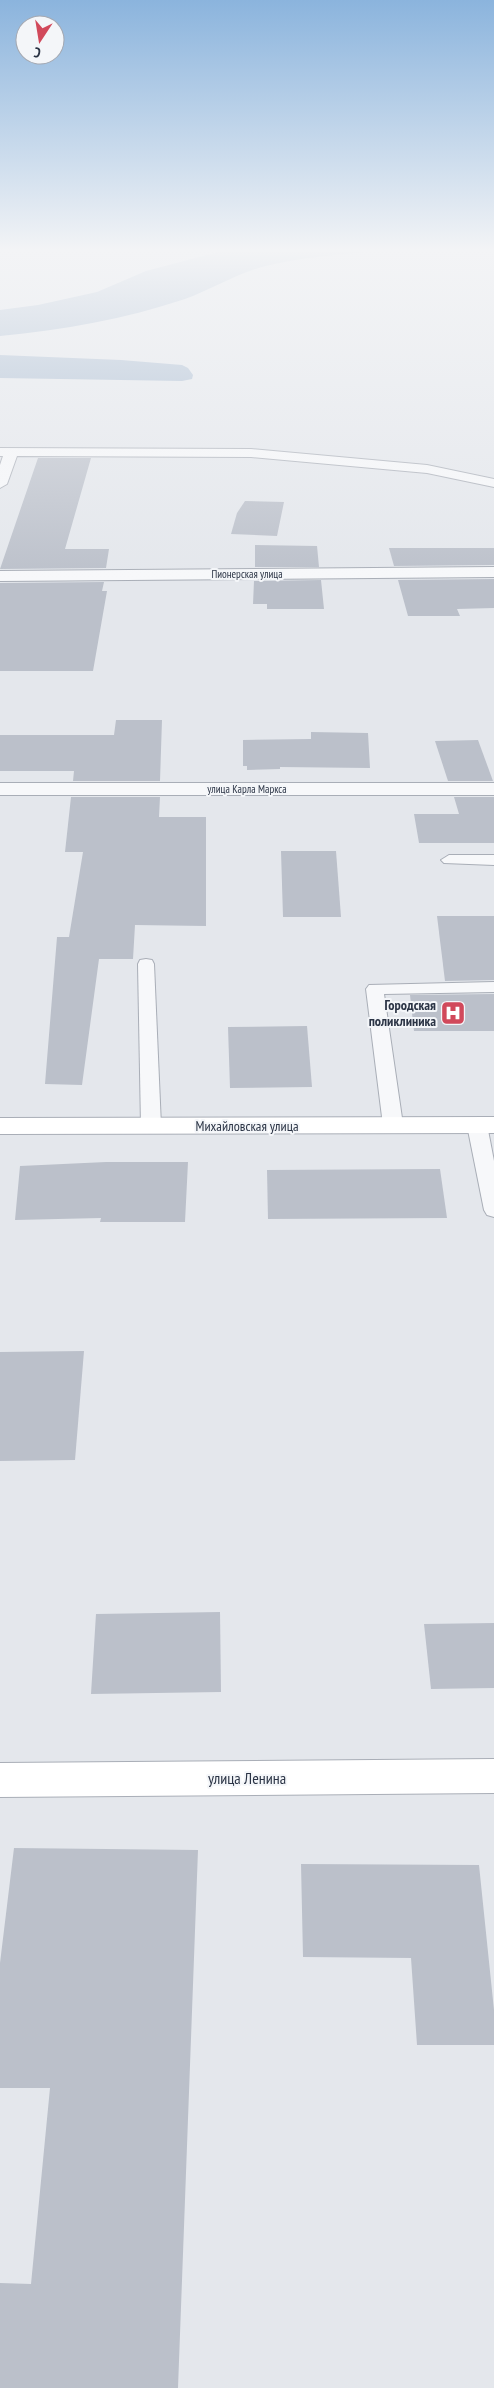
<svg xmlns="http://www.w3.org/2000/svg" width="494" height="2388" font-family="'PT Sans Narrow',sans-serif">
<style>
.water{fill:#9fb4cc}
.building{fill:#bbc0ca}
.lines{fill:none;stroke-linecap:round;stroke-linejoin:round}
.lane-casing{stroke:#a9aeb7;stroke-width:2}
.street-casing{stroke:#a9aeb7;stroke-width:2}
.secondary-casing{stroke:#a9aeb7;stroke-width:2}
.lane{fill:#f7f8fa;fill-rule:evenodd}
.street{fill:#f7f8fa;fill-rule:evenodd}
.secondary{fill:#fff;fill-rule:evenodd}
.labels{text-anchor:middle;stroke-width:4;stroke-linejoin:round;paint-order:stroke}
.far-street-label{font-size:11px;fill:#2b3445;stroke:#f4f6f9}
.poi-label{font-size:14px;font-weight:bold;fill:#2b3445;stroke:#f4f6f9;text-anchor:end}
.street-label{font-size:14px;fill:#2b3445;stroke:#f4f6f9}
.near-street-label{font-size:16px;fill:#2b3445;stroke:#f4f6f9}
</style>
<rect width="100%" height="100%" fill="#e4e7ec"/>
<g class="water">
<path d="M233 248H417C367 253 315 254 266 266 237 273 213 289 185 299 125 319 63 330 0 336V310L38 305 97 292 146 271Z"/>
<path d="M0 355 121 360 182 365 188 368 193 375 192 379 182 381 0 378Z"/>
</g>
<g class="building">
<path d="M38 458H91L65 549H109L106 568 0 569Z"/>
<path d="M245 501 284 502 277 536 231 534 237 513Z"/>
<path d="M255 545 317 546 319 567H255Z"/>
<path d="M389 548H494V565L394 566Z"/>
<path d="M494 579V608L457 609 460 616H408L398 580Z"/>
<path d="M321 580 324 609H267V604H253L254 581Z"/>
<path d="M104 582 102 591H107L93 671H0V583Z"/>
<path d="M116 720H162L160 781H73L74 771H0V735H114Z"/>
<path d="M311 732 368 733 370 768 280 767V769L247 770V766H243V740L311 739Z"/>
<path d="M478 740 493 781H448L435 741Z"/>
<path d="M71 797H160L159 817H206V926L135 925 133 959H99L82 1085 45 1084 57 937H69L83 852H65Z"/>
<path d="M454 797H494V843H419L414 814H459Z"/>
<path d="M281 851H336L341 917H283Z"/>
<path d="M437 916H494V980L445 981Z"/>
<path d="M494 994V1031H414L410 995Z"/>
<path d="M307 1026 312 1087 230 1088 228 1027Z"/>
<path d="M106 1162H188L185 1222H100L101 1218 15 1220 20 1166Z"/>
<path d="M440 1169 447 1218 268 1219 267 1170Z"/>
<path d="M84 1351 75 1460 0 1461V1352Z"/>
<path d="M220 1612 221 1692 91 1694 96 1614Z"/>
<path d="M494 1623V1688L431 1689 424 1624Z"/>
<path d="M14 1848 198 1850 178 2388H0V2283L31 2284 50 2088H0V1963Z"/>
<path d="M301 1864 479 1865 494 2010V2045H417L411 1958 303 1957Z"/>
</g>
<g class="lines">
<defs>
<g id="lane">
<path d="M449 855H494V865L444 863 441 860Z"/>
<path d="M146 959 152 960 154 964 161 1126 158 1130 151 1132 144 1130 141 1126 138 964 140 960Z"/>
<path d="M494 982V992L384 994 403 1125 400 1129 393 1131 386 1129 383 1125 366 989 369 985Z"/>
<path d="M477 1119 484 1121 487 1125 494 1161V1217L487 1215 484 1210 467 1125 470 1121Z"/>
</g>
<g id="street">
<path d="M0 448 251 449 427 465 494 479V487L427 473 251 457 17 456 7 484 0 488V465L3 456H0Z"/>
<path d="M494 567V577L0 581V571Z"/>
<rect x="0" y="783" width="494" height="12"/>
</g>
<g id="secondary">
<path d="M494 1117V1133L0 1134V1118Z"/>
<path d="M494 1759V1793L0 1797V1763Z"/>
</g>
</defs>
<use href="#lane" class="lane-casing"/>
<use href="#street" class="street-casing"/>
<use href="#secondary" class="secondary-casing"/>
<use href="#lane" class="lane"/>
<use href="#street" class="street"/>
<use href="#secondary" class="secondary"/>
</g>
<linearGradient id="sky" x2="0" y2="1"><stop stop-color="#8bb4dd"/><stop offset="0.43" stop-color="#f3f4f6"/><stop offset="1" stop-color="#f3f4f6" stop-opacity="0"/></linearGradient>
<rect width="494" height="583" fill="url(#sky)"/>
<defs>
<symbol id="hospital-square" viewBox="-11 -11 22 22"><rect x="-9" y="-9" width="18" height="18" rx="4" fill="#d1495b" stroke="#f4f6f9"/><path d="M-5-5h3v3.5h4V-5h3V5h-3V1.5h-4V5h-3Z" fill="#fff"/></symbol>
</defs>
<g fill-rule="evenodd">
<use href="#hospital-square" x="439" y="999" width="28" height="28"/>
</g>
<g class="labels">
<g class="far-street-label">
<text x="247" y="578">Пионерская улица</text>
<text x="247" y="793">улица Карла Маркса</text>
</g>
<g class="poi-label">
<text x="436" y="1010">Городская<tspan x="436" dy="16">поликлиника</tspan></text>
</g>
<g class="street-label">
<text x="247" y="1131">Михайловская улица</text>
</g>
<g class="near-street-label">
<text x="247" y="1784">улица Ленина</text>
</g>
</g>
<g transform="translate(40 40) rotate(192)"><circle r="24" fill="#f4f6f9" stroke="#a4a8b1"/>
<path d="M0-4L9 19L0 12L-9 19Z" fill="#d1495b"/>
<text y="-8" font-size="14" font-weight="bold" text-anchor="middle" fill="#2b3445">С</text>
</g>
</svg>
